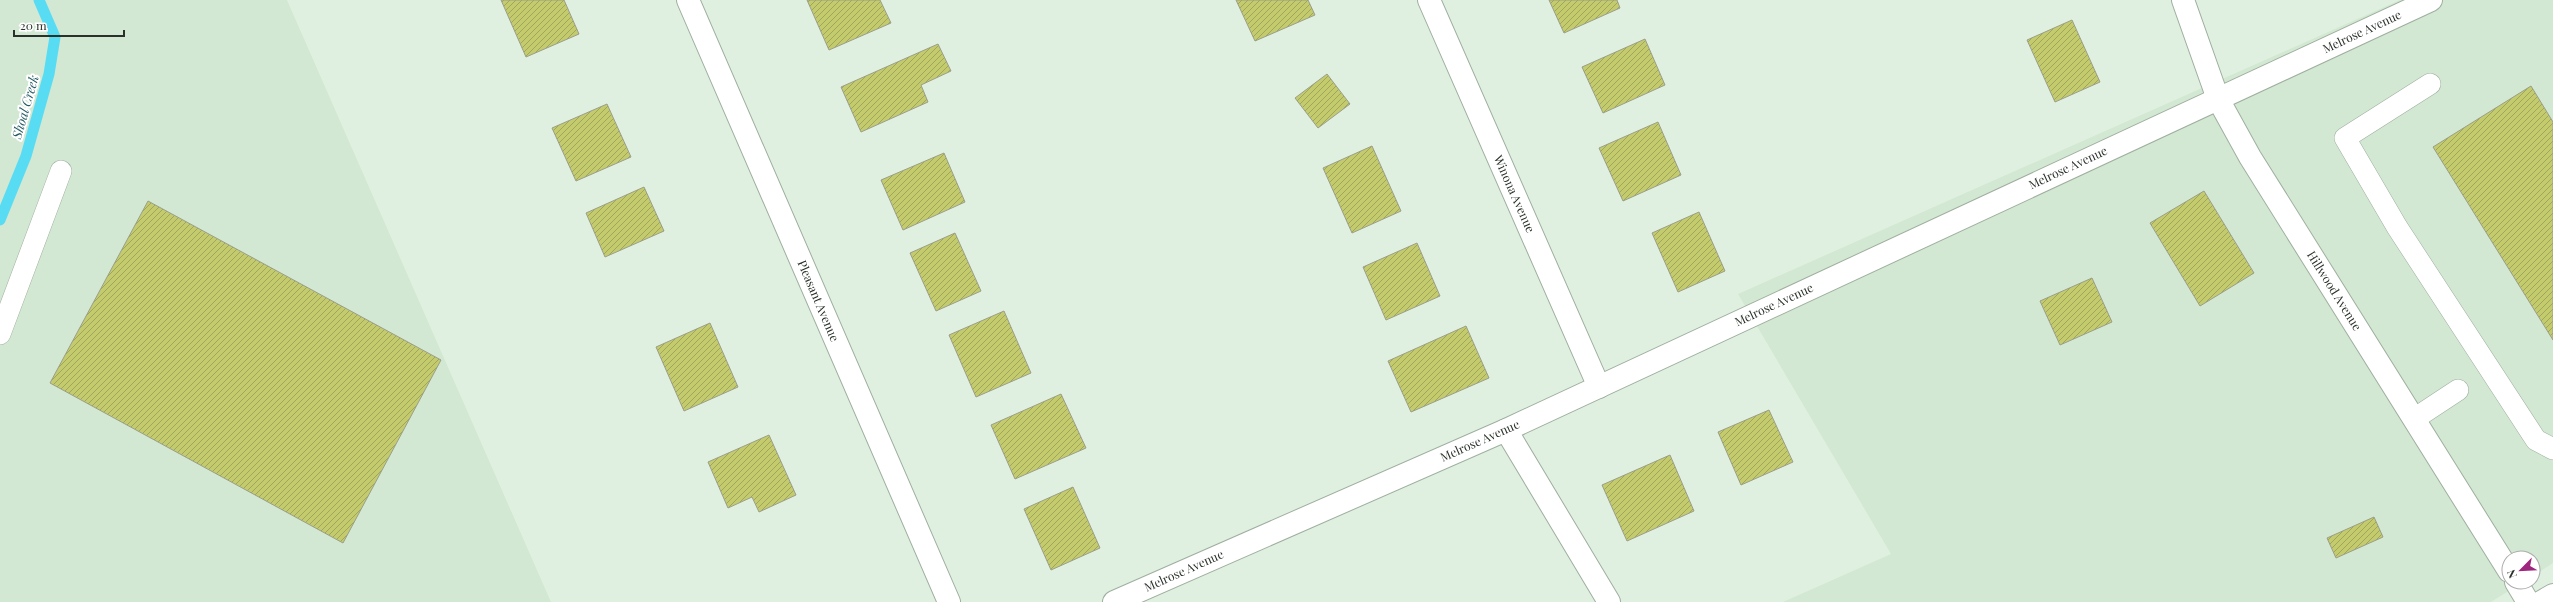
<svg xmlns="http://www.w3.org/2000/svg" width="2553" height="602" font-family="'Playfair Display',serif">
<style>
.built{fill:#d2e8d2}
.lines{fill:none;stroke-linecap:round;stroke-linejoin:round}
.stream{stroke:#58dcf4;stroke-width:11}
.building{fill:url(#building-hatch);stroke:#9b9e8a}
.lane-casing{stroke:#9faf9f;stroke-width:22}
.street-casing{stroke:#9faf9f;stroke-width:24}
.primary-casing{stroke:#9faf9f;stroke-width:24}
.lane{stroke:#fff;stroke-width:21}
.street{stroke:#fff;stroke-width:22}
.primary{stroke:#fff;stroke-width:22}
.labels{text-anchor:middle;stroke-width:4;stroke-linejoin:round;paint-order:stroke}
.street-label{font-size:12px;fill:#2a312a;stroke:#fff}
.water-label{font-size:13px;font-style:italic;fill:#255c66;stroke:#fff}
</style>
<defs>
<pattern id="building-hatch" width="6" height="6" patternUnits="userSpaceOnUse"><rect width="6" height="6" fill="#c3cb6d"/><path d="M-1 1l2-2M0 6l6-6M5 7l2-2" fill="none" stroke="#9fa55a"/></pattern>
</defs>
<rect width="100%" height="100%" fill="#e0f0e0"/>
<g class="built">
<path d="M0 0H287L551 602H0Z"/>
<path d="M2400 0H2553V563L2533 576V558H2509L2523 582 2491 602H1783L1891 554 1738 294Z"/>
</g>
<g class="lines">
<path class="stream" d="M0 220 26 156 49 74 55 37 39 0"/>
</g>
<g class="building">
<path d="M501 0H564L579 34 526 57Z"/>
<path d="M807 0H880L891 23 829 50Z"/>
<path d="M1236 0H1308L1315 15 1255 41Z"/>
<path d="M1549 0H1617L1620 8 1564 33Z"/>
<path d="M2072 20 2100 82 2055 102 2027 40Z"/>
<path d="M1645 39 1665 85 1603 113 1582 67Z"/>
<path d="M938 44 951 71 921 85 928 102 861 132 841 87Z"/>
<path d="M1327 74 1350 104 1318 128 1295 98Z"/>
<path d="M2531 86 2553 122V340L2433 147Z"/>
<path d="M607 104 631 157 576 181 552 128Z"/>
<path d="M1658 122 1681 175 1623 201 1599 148Z"/>
<path d="M1372 146 1401 211 1352 233 1323 168Z"/>
<path d="M944 153 965 202 903 230 881 180Z"/>
<path d="M644 187 664 231 605 257 586 213Z"/>
<path d="M2204 191 2254 273 2200 306 2150 223Z"/>
<path d="M148 201 441 360 343 543 50 383Z"/>
<path d="M1699 212 1725 271 1678 292 1652 233Z"/>
<path d="M955 233 981 291 936 311 910 253Z"/>
<path d="M1417 243 1440 296 1386 320 1363 267Z"/>
<path d="M2092 278 2112 322 2060 345 2040 301Z"/>
<path d="M1004 311 1031 373 976 397 949 335Z"/>
<path d="M710 323 738 387 684 411 656 347Z"/>
<path d="M1466 326 1489 378 1411 412 1388 361Z"/>
<path d="M1061 394 1086 448 1015 479 991 425Z"/>
<path d="M1769 410 1793 462 1741 485 1718 432Z"/>
<path d="M769 435 796 495 759 512 752 497 728 508 708 462Z"/>
<path d="M1670 455 1694 511 1627 541 1602 485Z"/>
<path d="M1073 487 1100 548 1051 570 1024 509Z"/>
<path d="M2374 517 2383 537 2336 558 2327 538Z"/>
</g>
<g class="lines">
<defs>
<g id="lane">
<path d="M2430 84 2345 138 2397 227 2536 440 2553 449"/>
<path d="M0 334 61 171"/>
<path d="M2414 419 2458 390"/>
</g>
<g id="street">
<path d="M688 0 949 602"/>
<path d="M1429 0 1599 387"/>
<path d="M2183 0 2218 99 2250 157 2509 571"/>
<path d="M1506 430 1609 602"/>
<path d="M2516 582 2528 602"/>
<path d="M1114 602 1506 430 2431 0"/>
</g>
<path id="primary" d="M2541 602 2553 595"/>
</defs>
<use href="#lane" class="lane-casing"/>
<use href="#street" class="street-casing"/>
<use href="#primary" class="primary-casing"/>
<use href="#lane" class="lane"/>
<use href="#street" class="street"/>
<use href="#primary" class="primary"/>
</g>
<g class="labels">
<g class="street-label">
<text transform="translate(2362 32) rotate(-25)" y="4">Melrose Avenue</text>
<text transform="translate(2068 168) rotate(-25)" y="4">Melrose Avenue</text>
<text transform="translate(1514 194) rotate(66)" y="4">Winona Avenue</text>
<text transform="translate(2334 291) rotate(58)" y="4">Hillwood Avenue</text>
<text transform="translate(818 301) rotate(67)" y="4">Pleasant Avenue</text>
<text transform="translate(1774 305) rotate(-25)" y="4">Melrose Avenue</text>
<text transform="translate(1480 441) rotate(-24)" y="4">Melrose Avenue</text>
<text transform="translate(1184 571) rotate(-24)" y="4">Melrose Avenue</text>
</g>
<g class="water-label">
<text transform="translate(25 107) rotate(-74)" y="5">Shoal Creek</text>
</g>
</g>
<g transform="translate(2521 570) rotate(246)"><circle r="19" fill="#ffffff" stroke="#aaadaa"/>
<path d="M0-3L7 15L0 10L-7 15Z" fill="#9e267e"/>
<text y="-6" font-size="11" font-weight="bold" text-anchor="middle" fill="#2a312a">N</text>
</g>
<path d="M14 30v6h110v-6" fill="none" stroke="#2a312a" stroke-width="2"/>
<text x="20" y="30" font-size="12" fill="#2a312a" stroke="#ffffff" stroke-width="3" paint-order="stroke">20 m</text>
</svg>
